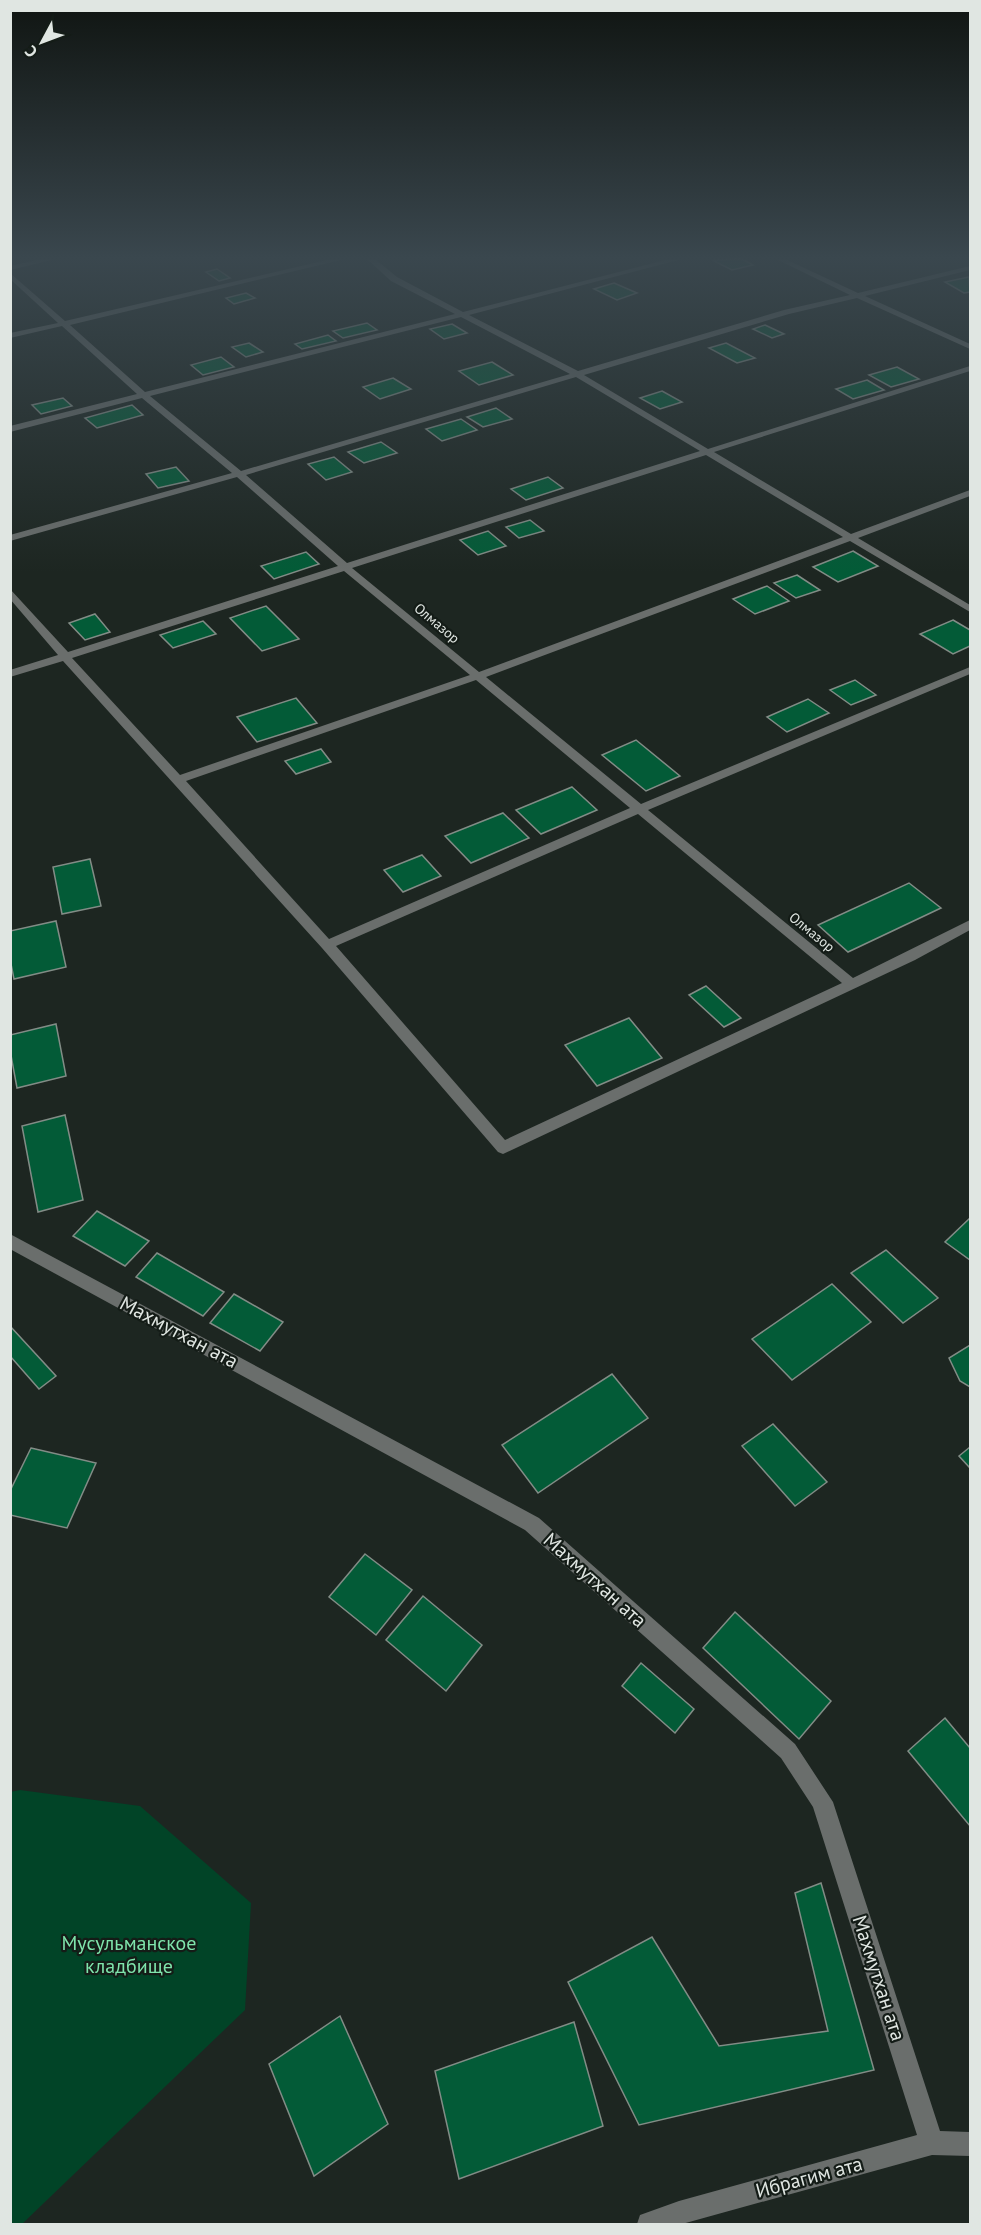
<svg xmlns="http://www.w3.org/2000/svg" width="981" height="2235" font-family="'PT Sans',sans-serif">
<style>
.green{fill:#014427}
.building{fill:#035b37;stroke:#828c86;stroke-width:1.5}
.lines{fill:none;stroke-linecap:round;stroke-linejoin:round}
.minor{fill:#6a6e6c;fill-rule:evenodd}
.labels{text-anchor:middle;stroke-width:4.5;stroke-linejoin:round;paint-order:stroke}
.far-street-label{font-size:14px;fill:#e0e6e2;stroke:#141c17}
.near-street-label{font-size:20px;fill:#e0e6e2;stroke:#141c17}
.near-park-label{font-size:20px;fill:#7fe5ac;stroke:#141c17}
</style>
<rect width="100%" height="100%" fill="#1d2621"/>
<path class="green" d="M20 1790 140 1806 251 1903 245 2010 22 2224H11L10 1792Z"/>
<g class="building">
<path d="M742 259 753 265 732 270 712 260Z"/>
<path d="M217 269 230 278 219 281 206 272Z"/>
<path d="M969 277 970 292 964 293 945 282Z"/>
<path d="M614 283 637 293 617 300 594 289Z"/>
<path d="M246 293 255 298 234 304 226 298Z"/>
<path d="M367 323 377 330 343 338 333 331Z"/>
<path d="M452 324 467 333 444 339 430 329Z"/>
<path d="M765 325 784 334 772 338 753 329Z"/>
<path d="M328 335 336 341 302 349 295 344Z"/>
<path d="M249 343 263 352 246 357 232 347Z"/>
<path d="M726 343 755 358 737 363 709 348Z"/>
<path d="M221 357 234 367 203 375 191 365Z"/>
<path d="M492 362 513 375 479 385 459 371Z"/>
<path d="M897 367 919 379 891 387 869 375Z"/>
<path d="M393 378 411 389 380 399 363 387Z"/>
<path d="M867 380 884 390 853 399 836 389Z"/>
<path d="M662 391 682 402 660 409 640 398Z"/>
<path d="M63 398 72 406 41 414 32 405Z"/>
<path d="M132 405 143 415 97 428 85 418Z"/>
<path d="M496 408 512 419 483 427 467 417Z"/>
<path d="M461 419 477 430 442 441 426 429Z"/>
<path d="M381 442 397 453 364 463 348 452Z"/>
<path d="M334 457 352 472 326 480 308 464Z"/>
<path d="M176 467 189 481 158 488 146 474Z"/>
<path d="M548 477 563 488 526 500 511 489Z"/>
<path d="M530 520 544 531 519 538 506 527Z"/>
<path d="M488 531 506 546 478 555 460 540Z"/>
<path d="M853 551 878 566 838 582 813 567Z"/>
<path d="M306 552 319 564 274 579 261 566Z"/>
<path d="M797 575 820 590 796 598 774 583Z"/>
<path d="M767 586 789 601 755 614 733 599Z"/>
<path d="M266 606 299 639 262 651 230 618Z"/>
<path d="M95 614 110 632 85 640 69 623Z"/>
<path d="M953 620 970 630V646L953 654 920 634Z"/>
<path d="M203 621 216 634 173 648 160 635Z"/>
<path d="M855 680 876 695 851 705 830 690Z"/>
<path d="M296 698 317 723 257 742 237 717Z"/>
<path d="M808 699 829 713 787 732 767 717Z"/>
<path d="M636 740 680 776 646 791 602 755Z"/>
<path d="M321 749 331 762 296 774 285 761Z"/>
<path d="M572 787 597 810 541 834 516 810Z"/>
<path d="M503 813 529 838 471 863 445 836Z"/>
<path d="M422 855 441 876 403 892 384 870Z"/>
<path d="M90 859 101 906 62 914 53 867Z"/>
<path d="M909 883 941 908 848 952 818 925Z"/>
<path d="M56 921 66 967 14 979 10 959V931Z"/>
<path d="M706 986 741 1018 724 1027 689 995Z"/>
<path d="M629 1018 662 1058 597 1086 565 1045Z"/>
<path d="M56 1024 66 1076 17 1088 10 1050V1035Z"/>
<path d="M65 1115 83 1200 38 1212 22 1126Z"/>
<path d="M97 1211 149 1241 125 1266 73 1236Z"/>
<path d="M970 1218V1260L945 1242Z"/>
<path d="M886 1250 938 1298 903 1323 851 1273Z"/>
<path d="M157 1253 224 1292 203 1316 136 1277Z"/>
<path d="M832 1284 871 1322 792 1380 752 1339Z"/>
<path d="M234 1294 283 1322 260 1351 210 1323Z"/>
<path d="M10 1326 56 1376 39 1389 10 1356Z"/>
<path d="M970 1345V1387L960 1381 949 1358Z"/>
<path d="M612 1374 648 1418 538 1493 502 1445Z"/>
<path d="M773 1424 827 1482 795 1506 742 1446Z"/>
<path d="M970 1447V1468L959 1456Z"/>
<path d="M31 1448 96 1463 67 1528 10 1515V1491Z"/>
<path d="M365 1554 412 1590 376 1635 329 1597Z"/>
<path d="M423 1596 482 1645 446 1691 386 1640Z"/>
<path d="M735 1612 831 1701 799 1739 703 1648Z"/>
<path d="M641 1663 694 1709 675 1733 622 1686Z"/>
<path d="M945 1718 970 1748V1826L908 1751Z"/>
<path d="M821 1883 874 2070 639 2125 568 1982 652 1937 719 2046 828 2031 795 1893Z"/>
<path d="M340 2016 388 2124 314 2176 269 2064Z"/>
<path d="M574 2022 603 2126 459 2179 435 2071Z"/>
</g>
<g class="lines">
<g class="minor">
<path d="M41 259H56L10 270V266Z"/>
<path d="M331 259H345L70 325 145 392 455 314 391 281 367 259H375L397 277 463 312 669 259H682L469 315 578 371 784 310 850 295 776 259H785L858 293 970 266V270L865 296 970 344V349L857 298 789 314 584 375 708 449 970 366V371L714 452 851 534 970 490V496L858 538 970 605V612L850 541 486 677 641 804 970 667V674L648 810 853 978 970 920V930L915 960 503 1154 498 1152 322 948 63 661 10 677V670L58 655 10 599V589L68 652 338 566 237 477 10 541V535L232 473 142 398 10 432V426L137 394 62 326 10 338V333L58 323 10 279V273L65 321ZM461 317 570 374 241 471 150 396ZM576 377 700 451 347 563 246 475ZM706 455 843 537 479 672 352 568ZM344 571 470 675 180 775 72 658ZM476 680 630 808 329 939 186 781ZM638 814 842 983 505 1140 336 946Z"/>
<path d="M10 1234 539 1518 795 1744 833 1802 940 2131 970 2132V2156L932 2155 682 2224H637L640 2215 679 2201 917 2135 813 1807 781 1758 525 1530 10 1249Z"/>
</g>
</g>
<linearGradient id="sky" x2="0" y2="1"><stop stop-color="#101512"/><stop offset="0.45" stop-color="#3a474e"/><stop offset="1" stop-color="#3a474e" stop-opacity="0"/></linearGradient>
<rect width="981" height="572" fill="url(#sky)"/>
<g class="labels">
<g class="far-street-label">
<text transform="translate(437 623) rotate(40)" y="5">Олмазор</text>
<text transform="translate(812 932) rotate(39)" y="5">Олмазор</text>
</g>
<g class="near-street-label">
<text transform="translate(179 1332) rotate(28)" y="7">Махмутхан ата</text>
<text transform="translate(595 1580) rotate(42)" y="7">Махмутхан ата</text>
<text transform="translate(879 1978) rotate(72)" y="7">Махмутхан ата</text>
<text transform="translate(809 2177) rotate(-15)" y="7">Ибрагим ата</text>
</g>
<g class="near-park-label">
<text x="129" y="1950">Мусульманское<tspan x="129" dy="23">кладбище</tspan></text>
</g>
</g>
<rect width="981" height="2235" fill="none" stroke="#e0e6e2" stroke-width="24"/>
<g transform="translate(42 42) rotate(229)" stroke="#141c17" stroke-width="4.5" paint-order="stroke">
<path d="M0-4.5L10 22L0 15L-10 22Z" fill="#e0e6e2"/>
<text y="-9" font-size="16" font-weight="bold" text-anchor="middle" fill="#e0e6e2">С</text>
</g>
</svg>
